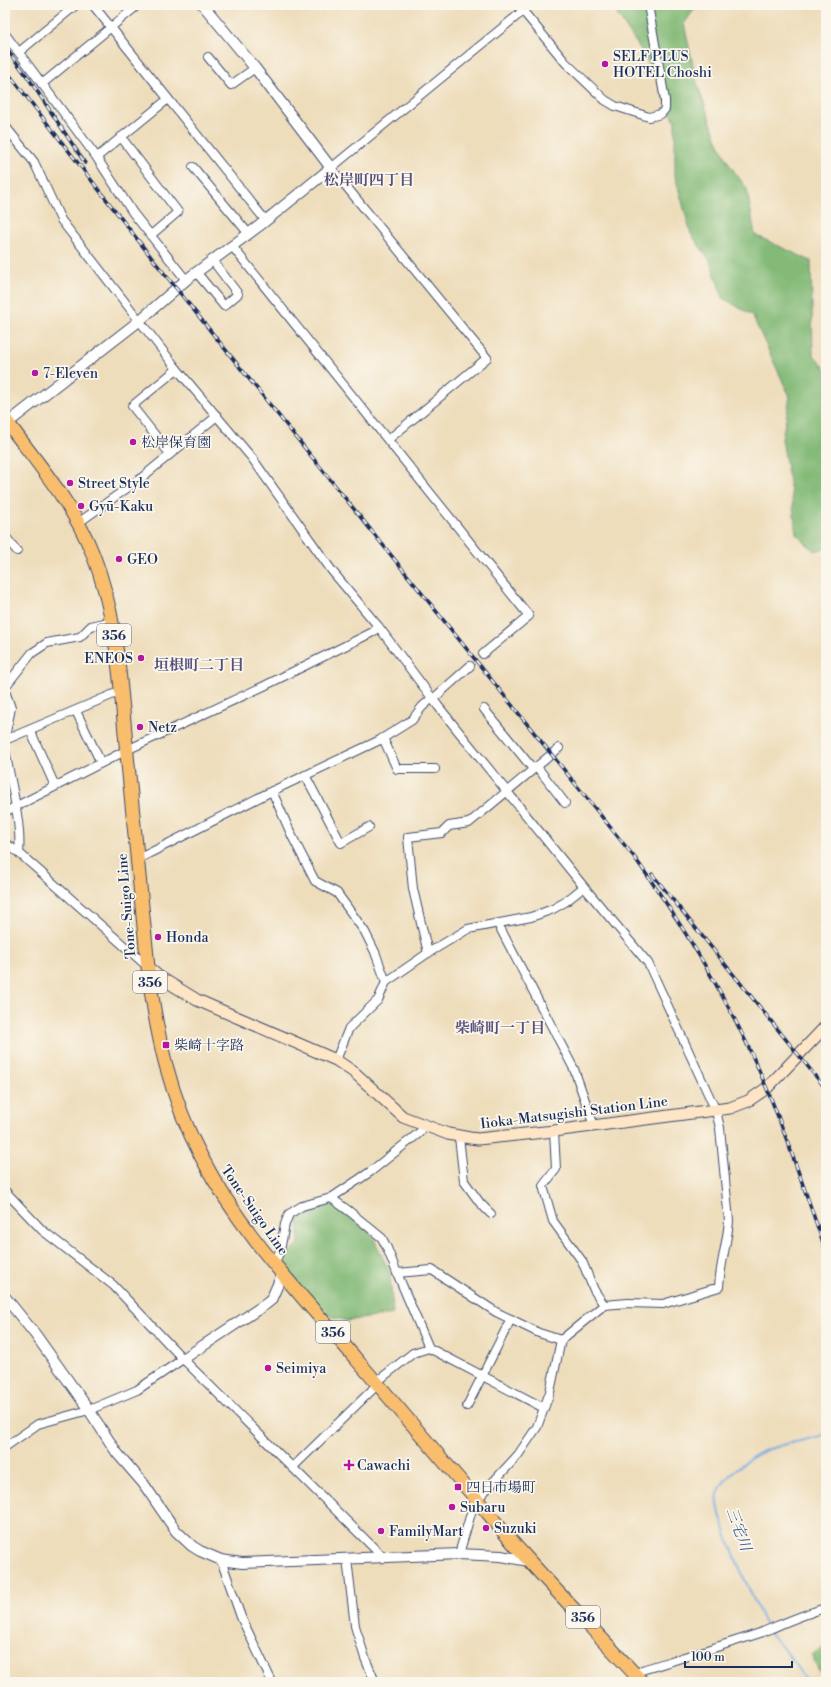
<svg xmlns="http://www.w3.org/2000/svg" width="831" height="1687" font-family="'Libre Bodoni','Noto Serif JP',serif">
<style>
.forest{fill:#83ba77;stroke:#4f746a}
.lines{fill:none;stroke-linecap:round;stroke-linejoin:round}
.stream{stroke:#72abe2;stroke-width:2}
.minor-casing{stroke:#3b496c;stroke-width:10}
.tertiary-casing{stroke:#3b496c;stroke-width:12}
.secondary-casing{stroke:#3b496c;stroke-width:13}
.trunk-casing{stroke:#3b496c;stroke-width:15}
.minor{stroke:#fff;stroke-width:8}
.tertiary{stroke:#fff;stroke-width:10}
.secondary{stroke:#fde5c5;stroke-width:11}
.trunk{stroke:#f9be6d;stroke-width:13}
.rail-casing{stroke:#1b2f5e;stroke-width:3.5}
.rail{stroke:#fbf7ec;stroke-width:2;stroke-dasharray:6;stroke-linecap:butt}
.poi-dot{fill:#b5179e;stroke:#fbf7ec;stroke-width:1.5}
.labels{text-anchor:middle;stroke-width:3.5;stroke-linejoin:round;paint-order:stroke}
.shield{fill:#fbf7ec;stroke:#5e6b89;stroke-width:1}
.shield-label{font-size:13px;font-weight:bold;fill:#1b2f5e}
.poi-label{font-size:14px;fill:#1b2f5e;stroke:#fbf7ec;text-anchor:start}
.street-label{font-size:14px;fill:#1b2f5e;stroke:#fbf7ec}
.neighbourhood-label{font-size:15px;font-weight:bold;fill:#58507f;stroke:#fbf7ec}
.water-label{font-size:15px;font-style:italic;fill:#395a8c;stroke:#fbf7ec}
</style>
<rect width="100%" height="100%" fill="#fbf7ec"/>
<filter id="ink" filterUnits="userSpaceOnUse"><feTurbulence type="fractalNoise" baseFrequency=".025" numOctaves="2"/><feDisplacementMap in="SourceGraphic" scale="8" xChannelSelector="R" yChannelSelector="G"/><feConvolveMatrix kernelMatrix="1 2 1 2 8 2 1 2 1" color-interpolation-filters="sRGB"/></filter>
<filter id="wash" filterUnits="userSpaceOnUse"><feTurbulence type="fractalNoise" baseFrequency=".012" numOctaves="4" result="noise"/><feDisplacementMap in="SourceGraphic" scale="16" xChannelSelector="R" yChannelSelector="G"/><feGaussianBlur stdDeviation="0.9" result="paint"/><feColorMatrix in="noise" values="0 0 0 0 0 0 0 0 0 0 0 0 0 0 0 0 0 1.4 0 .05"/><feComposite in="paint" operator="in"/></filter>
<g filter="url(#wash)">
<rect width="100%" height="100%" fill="#edb"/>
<g class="forest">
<path d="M611 5H697L684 24 697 83 717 140 729 164 747 189 755 235 811 261 813 354 826 369V548L814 551 796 534 792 498 782 439 790 397 752 315 723 298 710 261 691 234 675 176V121L645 56Z"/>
<path d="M330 1202 372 1235 390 1273 393 1314 347 1321 323 1314 279 1261 299 1244 298 1214Z"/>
<path d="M826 1645V1682H825L811 1655Z"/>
</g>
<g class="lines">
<g class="stream">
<path d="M767 1629C756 1603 713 1517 718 1494 722 1477 749 1458 764 1451 784 1443 806 1441 826 1434"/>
<path d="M769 1632 792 1659 806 1682"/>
</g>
</g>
</g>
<g filter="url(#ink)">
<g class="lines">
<defs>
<g id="minor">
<path d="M93 5 266 221"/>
<path d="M5 34 95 155 133 213 186 280"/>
<path d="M19 52 76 5"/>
<path d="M208 57 231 85 255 68"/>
<path d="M42 84 138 5"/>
<path d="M5 126 34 162 61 220 177 369 252 458 332 571 378 626 438 706 584 887 648 963 716 1111 720 1128 729 1221C727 1244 720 1265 719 1287L663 1304 628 1303 604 1305 594 1290 582 1261 553 1221 543 1186 556 1169 554 1131"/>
<path d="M121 137 178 212 151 235"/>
<path d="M97 157 168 99"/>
<path d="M193 167 249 234"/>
<path d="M232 246 529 616 483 654"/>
<path d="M197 273 224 306 238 294 213 261"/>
<path d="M389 439 487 358 331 168 523 11 565 62 605 100 615 106 649 117 661 114 665 109V100L648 5"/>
<path d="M170 454 132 406 177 369"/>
<path d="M78 523 140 479 217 416"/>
<path d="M5 536 17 551"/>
<path d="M5 687 32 653 47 643 80 637 91 626 113 621"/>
<path d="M5 691 11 708 5 737"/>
<path d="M433 699 470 666"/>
<path d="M484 709 533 769"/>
<path d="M76 711 101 763"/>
<path d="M30 730 55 786"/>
<path d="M383 738 397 769H435"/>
<path d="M5 740 121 691"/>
<path d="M5 750C10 779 22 824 19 853"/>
<path d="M537 767 565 803"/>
<path d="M305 775 341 843 369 827"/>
<path d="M272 791 292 836 315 881 337 893 365 932 375 952 386 982"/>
<path d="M5 812 127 750 264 686 373 632 378 626"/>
<path d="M5 843 19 853 148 967"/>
<path d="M138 859 268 793 380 740 412 720 422 707 432 698"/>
<path d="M498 924 574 1069 594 1126"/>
<path d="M428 953 413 889 408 837 442 833 449 826 469 823 559 748"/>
<path d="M336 1060 349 1028 378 1000 386 982 428 953 468 929 531 917 553 909 565 902 584 887"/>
<path d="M459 1137 464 1181 480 1203 491 1214"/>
<path d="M5 1191 42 1230 113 1285 183 1359 383 1557"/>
<path d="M331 1198 349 1211 382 1238 387 1248 397 1273 429 1348 544 1408"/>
<path d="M274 1264 280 1251 285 1224 289 1214 302 1206 331 1198 370 1172 419 1133 425 1126"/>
<path d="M397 1273 432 1270 496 1312 539 1333 561 1340"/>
<path d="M467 1406 511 1319"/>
<path d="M5 1447 38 1424 89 1410 137 1390 183 1359"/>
<path d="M293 1467 372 1390 379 1380 413 1353 429 1348"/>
<path d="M459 1554 474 1503 518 1455 537 1427 550 1392 561 1340 604 1305"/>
<path d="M347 1559 355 1626 365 1658 375 1682"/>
<path d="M221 1560 241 1617 272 1682"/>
<path d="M636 1675 642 1670C681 1658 721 1646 760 1633 782 1624 803 1614 826 1608"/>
</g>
<g id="tertiary">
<path d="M519 5 523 11"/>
<path d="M5 425 139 321 186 280 259 226 331 168 255 68 203 5"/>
<path d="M5 1297 35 1334 89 1410 117 1453 143 1483 176 1531 192 1546 200 1551 221 1560 242 1563 459 1554 501 1556 529 1561"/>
<path d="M183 1359 266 1304 271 1300 282 1275"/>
</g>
<path id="secondary" d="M148 967 158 976 197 1000 336 1060 355 1073 403 1117 448 1134 470 1138 478 1139 554 1131 730 1108 748 1101 767 1088 826 1026"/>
<path id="trunk" d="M5 419C36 462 72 502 92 552 117 614 120 679 126 744 134 819 141 893 148 967 156 1034 170 1098 202 1158 241 1234 301 1294 356 1359 397 1406 437 1454 478 1501 493 1519 508 1538 524 1555 562 1598 603 1639 642 1682"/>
</defs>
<use href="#minor" class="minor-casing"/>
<use href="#tertiary" class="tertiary-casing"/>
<use href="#secondary" class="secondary-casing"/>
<use href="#trunk" class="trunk-casing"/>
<use href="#minor" class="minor"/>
<use href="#tertiary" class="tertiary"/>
<use href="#secondary" class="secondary"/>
<use href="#trunk" class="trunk"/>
<defs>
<g id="rail">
<path d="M5 47 29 79 85 163"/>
<path d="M5 69 155 262 635 858C687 931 733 1006 767 1089 789 1142 807 1197 826 1251"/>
<path d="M652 874 826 1089"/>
</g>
</defs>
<use href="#rail" class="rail-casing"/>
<use href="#rail" class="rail"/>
</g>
</g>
<g class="poi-dot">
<circle cx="605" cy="64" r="4"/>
<circle cx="35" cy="373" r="4"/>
<circle cx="133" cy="442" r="4"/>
<circle cx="70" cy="483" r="4"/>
<circle cx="81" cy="506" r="4"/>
<circle cx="119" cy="559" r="4"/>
<circle cx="141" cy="658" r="4"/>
<circle cx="140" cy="727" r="4"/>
<circle cx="158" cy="937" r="4"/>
<rect x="162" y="1041" width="8" height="8" rx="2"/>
<circle cx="268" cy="1368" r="4"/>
<path d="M347 1459h4v4h4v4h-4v4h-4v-4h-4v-4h4z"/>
<rect x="454" y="1483" width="8" height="8" rx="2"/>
<circle cx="452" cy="1507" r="4"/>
<circle cx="486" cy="1528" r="4"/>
<circle cx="381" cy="1531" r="4"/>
</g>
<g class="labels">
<g class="shield">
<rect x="97" y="624" width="34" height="22" rx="3"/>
<rect x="133" y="971" width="34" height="22" rx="3"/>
<rect x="316" y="1321" width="34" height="22" rx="3"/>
<rect x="566" y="1606" width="34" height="22" rx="3"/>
</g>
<g class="shield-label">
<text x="114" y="640">356</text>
<text x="150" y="987">356</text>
<text x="333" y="1337">356</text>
<text x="583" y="1622">356</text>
</g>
<g class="poi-label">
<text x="613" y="61">SELF PLUS<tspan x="613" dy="16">HOTEL Choshi</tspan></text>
<text x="43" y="378">7-Eleven</text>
<text x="141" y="447">松岸保育園</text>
<text x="78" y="488">Street Style</text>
<text x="89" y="511">Gyū-Kaku</text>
<text x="127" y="564">GEO</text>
<text x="133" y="663" text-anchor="end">ENEOS</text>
<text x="148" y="732">Netz</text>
<text x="166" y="942">Honda</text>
<text x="174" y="1050">柴崎十字路</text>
<text x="276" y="1373">Seimiya</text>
<text x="357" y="1470">Cawachi</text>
<text x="466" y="1492">四日市場町</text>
<text x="460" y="1512">Subaru</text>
<text x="494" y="1533">Suzuki</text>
<text x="389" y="1536">FamilyMart</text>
</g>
<g class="street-label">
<text transform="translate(126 906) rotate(-95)" y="5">Tone-Suigo Line</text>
<text transform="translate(574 1112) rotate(-7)" y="5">Iioka-Matsugishi Station Line</text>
<text transform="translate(255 1210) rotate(55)" y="5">Tone-Suigo Line</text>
</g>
<g class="neighbourhood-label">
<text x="369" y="185">松岸町四丁目</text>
<text x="199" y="670">垣根町二丁目</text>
<text x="500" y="1033">柴崎町一丁目</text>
</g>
<g class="water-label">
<text transform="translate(739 1529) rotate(70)" y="5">三宅川</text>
</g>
</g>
<rect width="831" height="1687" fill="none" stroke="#fbf7ec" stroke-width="20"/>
<path d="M685 1661v6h107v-6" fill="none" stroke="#1b2f5e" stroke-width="2"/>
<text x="691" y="1661" font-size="12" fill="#1b2f5e" stroke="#fbf7ec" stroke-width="3" paint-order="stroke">100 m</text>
</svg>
